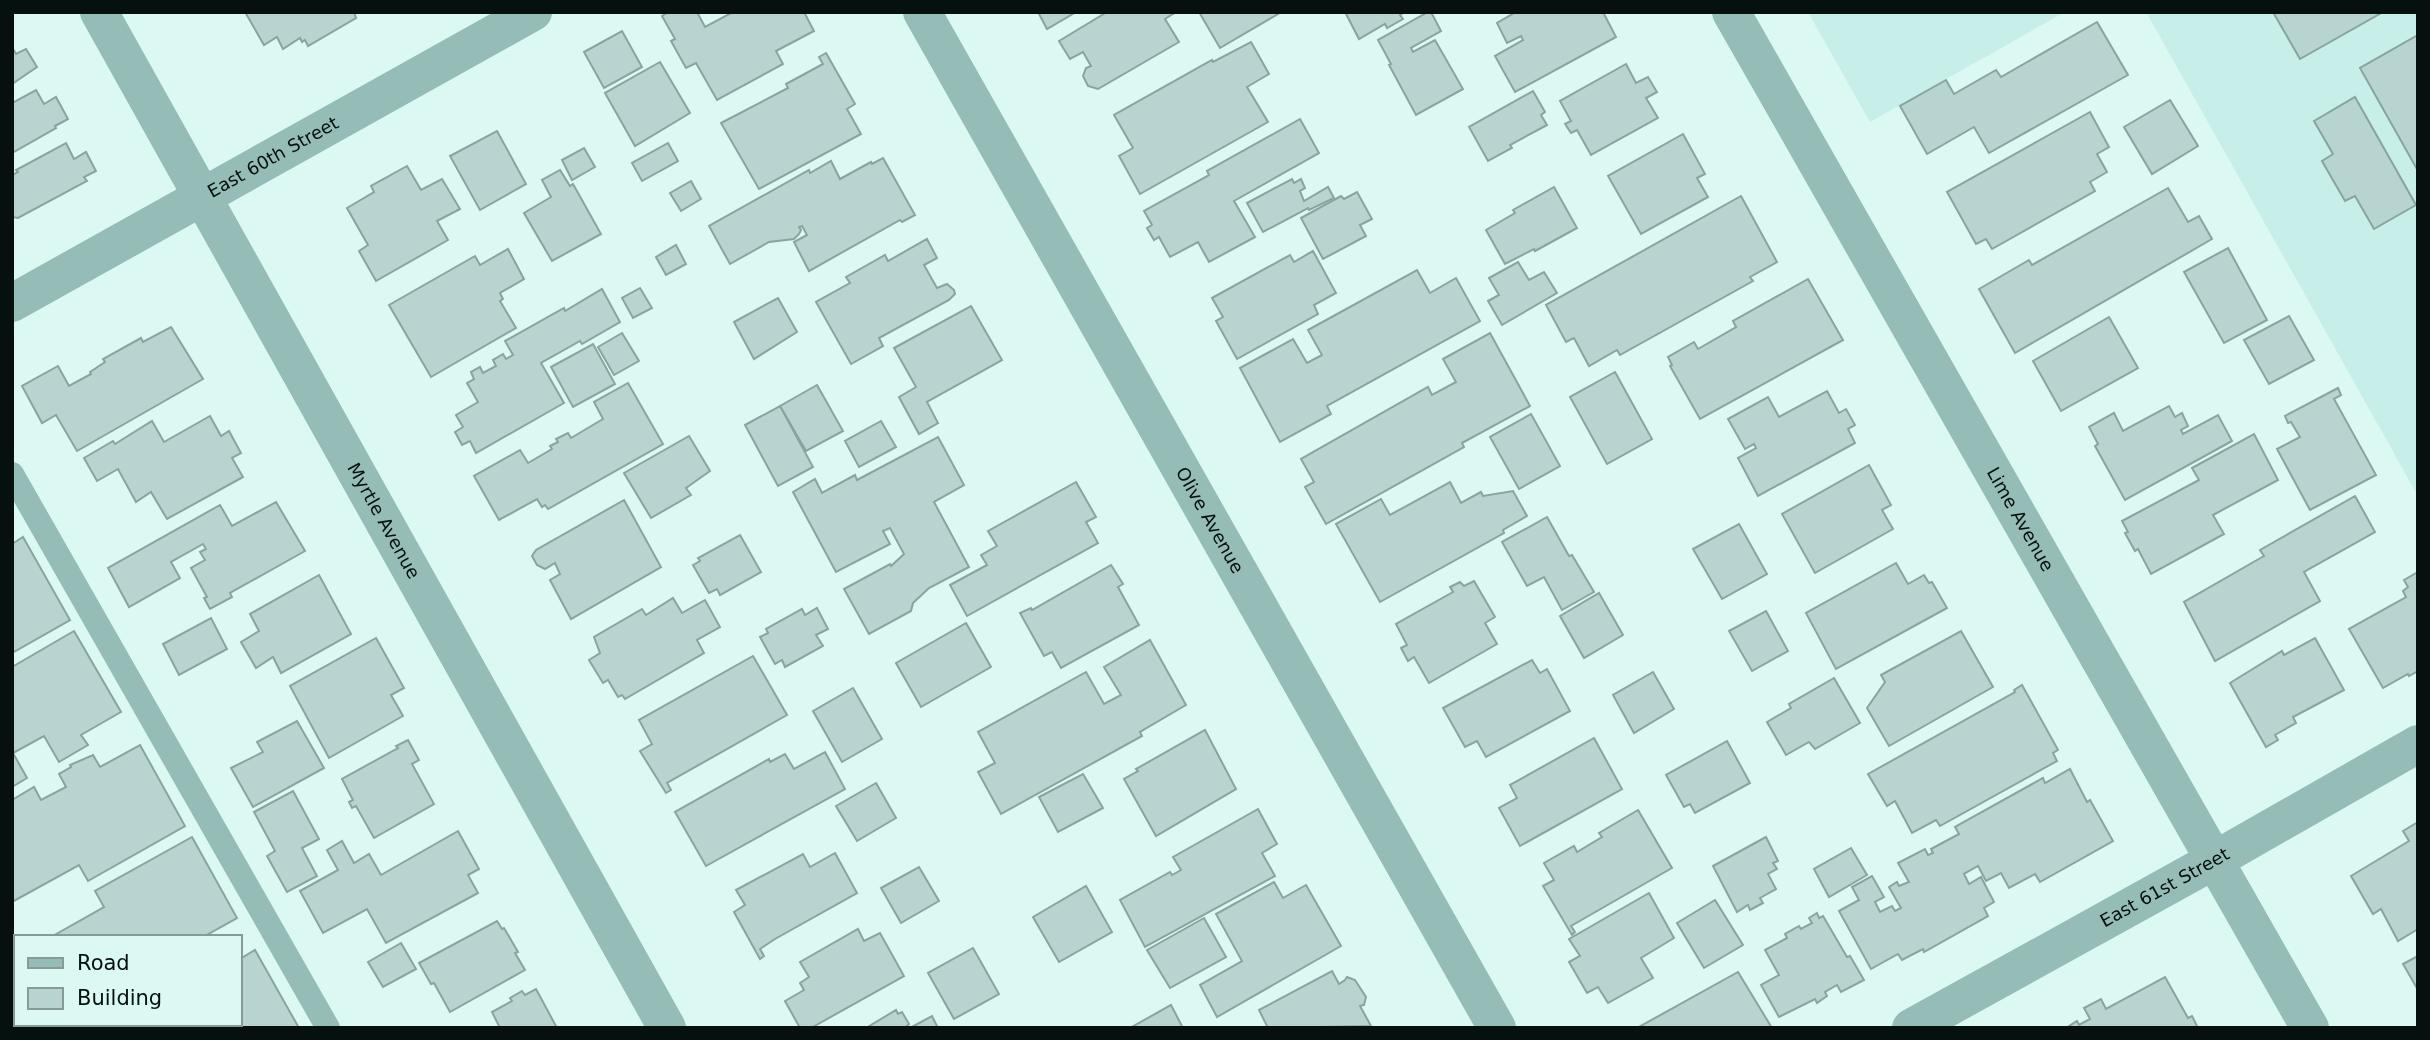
<svg xmlns="http://www.w3.org/2000/svg" width="2430" height="1040" font-family="'DejaVu Sans',sans-serif">
<style>
.built{fill:#c8eee9}
.building{fill:#b7d4d0;stroke:#88a49f;stroke-width:2}
.lines{fill:none;stroke-linecap:round;stroke-linejoin:round}
.service{stroke:#95bcb6;stroke-width:24}
.minor{stroke:#95bcb6;stroke-width:38}
.labels{text-anchor:middle;stroke-width:5;stroke-linejoin:round;paint-order:stroke}
.street-label{font-size:18px;fill:#06100e;stroke:#dbf8f3}
</style>
<rect width="100%" height="100%" fill="#dbf8f3"/>
<g class="built">
<path d="M1808 12H2065L1870 122Z"/>
<path d="M2146 12H2418V496Z"/>
</g>
<g class="building">
<path d="M245 12H354L356 18 308 46 305 40 302 42 300 38 283 49 277 37 264 45Z"/>
<path d="M668 12H697L705 27 733 12H804L814 31 776 51 783 64 717 100 696 63 686 68 671 41 675 39 662 16Z"/>
<path d="M1038 12H1076L1047 29Z"/>
<path d="M1107 12H1176L1165 19 1179 42 1098 89 1088 86 1083 76 1086 68 1091 66 1083 52 1070 59 1059 41Z"/>
<path d="M1199 12H1277L1278 14 1220 48Z"/>
<path d="M1345 12H1405L1400 15 1403 19 1387 28 1385 24 1359 39Z"/>
<path d="M1428 12H1431L1441 31 1411 48 1413 52 1435 40 1463 89 1416 115 1389 65 1391 64 1378 40Z"/>
<path d="M1516 12H1603L1616 37 1515 92 1495 56 1523 40 1521 36 1507 43 1497 23Z"/>
<path d="M2273 12H2383L2300 59Z"/>
<path d="M2097 22 2128 75 1989 153 1974 127 1927 154 1900 106 1946 80 1954 94 1996 70 2001 77Z"/>
<path d="M622 31 642 67 604 88 584 52Z"/>
<path d="M2418 35V171L2360 68Z"/>
<path d="M1251 42 1269 74 1247 87 1268 122 1140 194 1119 156 1133 148 1114 115 1212 60 1213 62Z"/>
<path d="M12 47 16 54 26 49 37 67 12 84Z"/>
<path d="M826 53 855 104 847 109 861 134 759 189 721 123 788 88 786 84 823 64 819 57Z"/>
<path d="M660 62 690 113 635 146 605 93Z"/>
<path d="M1626 64 1636 83 1648 77 1657 92 1646 98 1658 118 1591 155 1577 130 1571 133 1565 124 1571 121 1560 101Z"/>
<path d="M36 90 44 104 56 97 68 119 55 126 56 128 12 153V103Z"/>
<path d="M1533 91 1545 112 1541 115 1547 125 1510 145 1512 148 1488 161 1469 127Z"/>
<path d="M2355 97 2416 205 2374 229 2355 196 2345 201 2322 161 2333 154 2314 121Z"/>
<path d="M2170 100 2198 146 2152 174 2124 127Z"/>
<path d="M2090 112 2109 147 2097 154 2107 172 2090 182 2095 191 1992 249 1986 239 1976 244 1947 192Z"/>
<path d="M1300 119 1319 153 1234 201 1255 237 1209 262 1198 242 1170 257 1159 237 1154 240 1147 228 1152 225 1144 211 1209 175 1207 171Z"/>
<path d="M497 131 526 184 480 210 450 156Z"/>
<path d="M1683 134 1705 174 1697 178 1708 197 1641 234 1608 176Z"/>
<path d="M66 143 74 159 86 152 96 171 84 177 87 181 18 218 12 217V175L18 172 16 170Z"/>
<path d="M668 143 678 161 642 181 632 163Z"/>
<path d="M584 148 595 167 572 180 562 160Z"/>
<path d="M883 158 915 215 902 222 900 220 809 271 794 242 807 235 802 226 799 227 801 230 799 234 794 239 769 242 730 264 709 226 809 170 810 173 831 161 840 179 871 162 872 164Z"/>
<path d="M407 166 421 190 442 179 460 209 437 221 448 240 376 281 359 251 368 245 347 208 374 192 371 186Z"/>
<path d="M560 170 570 186 573 184 601 234 552 261 524 213 551 197 542 180Z"/>
<path d="M1292 179 1294 183 1301 179 1305 188 1300 191 1304 201 1328 187 1334 198 1309 210 1308 208 1263 232 1247 203Z"/>
<path d="M691 181 701 199 681 211 670 193Z"/>
<path d="M1554 187 1577 228 1535 251 1534 249 1505 264 1486 230 1515 213 1513 210Z"/>
<path d="M2168 188 2188 222 2199 216 2212 239 2015 353 1979 289 2029 260 2032 265Z"/>
<path d="M1357 192 1372 219 1360 225 1366 236 1323 259 1301 218 1341 196 1344 199Z"/>
<path d="M1741 196 1777 262 1750 277 1753 281 1620 355 1617 350 1589 366 1574 338 1566 342 1546 305Z"/>
<path d="M927 239 937 258 924 265 937 288 947 284 954 290 955 294 949 300 879 338 883 346 851 364 816 302 850 283 846 277 885 255 888 261Z"/>
<path d="M676 245 686 264 666 275 656 257Z"/>
<path d="M2228 248 2267 320 2224 343 2184 272Z"/>
<path d="M508 249 524 279 500 293 503 299 500 301 516 328 431 377 389 305 475 256 480 265Z"/>
<path d="M1313 251 1336 293 1314 305 1318 314 1237 359 1216 321 1223 317 1212 298 1290 255 1294 262Z"/>
<path d="M1518 262 1529 280 1544 272 1557 293 1502 325 1488 301 1499 295 1489 278Z"/>
<path d="M1417 270 1430 293 1456 278 1480 321 1327 406 1331 414 1280 442 1240 368 1293 339 1307 363 1322 355 1308 330Z"/>
<path d="M1808 279 1843 340 1700 419 1670 366 1672 365 1668 357 1694 342 1698 349 1736 327 1733 321Z"/>
<path d="M640 288 652 308 633 318 622 298Z"/>
<path d="M602 289 620 322 582 344 580 341 541 363 564 403 476 453 470 441 462 445 455 432 463 427 456 415 478 402 467 383 474 379 471 372 480 367 483 373 496 366 493 360 503 354 506 359 513 355 505 341 564 308 565 311Z"/>
<path d="M778 298 797 332 754 359 734 322Z"/>
<path d="M971 306 1002 360 927 402 938 423 919 434 899 397 916 387 894 348Z"/>
<path d="M2289 316 2314 360 2269 384 2244 340Z"/>
<path d="M2109 317 2138 368 2061 411 2033 361Z"/>
<path d="M171 327 203 379 77 451 56 415 42 423 22 386 58 366 69 386 91 374 90 372 105 362 103 359 141 338 143 342Z"/>
<path d="M622 333 639 361 614 375 598 347Z"/>
<path d="M1490 333 1530 406 1462 443 1464 447 1326 524 1305 487 1314 482 1301 459 1428 387 1432 395 1456 382 1443 359Z"/>
<path d="M593 344 615 384 573 407 551 367Z"/>
<path d="M1615 372 1652 439 1607 464 1570 397Z"/>
<path d="M628 383 663 444 548 509 545 505 542 507 537 499 499 520 474 476 520 450 528 463 552 449 550 446 558 442 556 439 568 433 571 438 603 419 594 402Z"/>
<path d="M817 385 843 431 806 451 780 406Z"/>
<path d="M2338 388 2341 395 2334 399 2376 475 2310 510 2277 449 2300 437 2291 422 2288 423 2285 416Z"/>
<path d="M1827 391 1839 413 1846 409 1855 425 1848 429 1855 443 1758 496 1738 458 1756 448 1754 444 1745 449 1728 419 1768 397 1779 417Z"/>
<path d="M780 406 813 467 778 486 745 425Z"/>
<path d="M2169 406 2175 417 2182 413 2188 426 2181 430 2183 434 2218 415 2232 441 2125 500 2095 446 2098 444 2089 427 2114 413 2123 431Z"/>
<path d="M1531 414 1560 466 1519 489 1490 437Z"/>
<path d="M210 416 221 436 229 431 241 453 232 458 243 477 167 519 151 492 136 502 118 469 97 481 84 458 113 441 115 444 152 421 164 442Z"/>
<path d="M881 421 896 447 859 467 845 441Z"/>
<path d="M2254 434 2278 480 2213 515 2224 534 2151 574 2138 549 2135 551 2125 533 2128 532 2122 521 2199 480 2192 468Z"/>
<path d="M689 436 710 471 686 488 691 495 651 518 624 473Z"/>
<path d="M938 437 964 485 934 502 969 567 929 588 913 603 911 611 869 634 844 589 890 564 891 566 904 554 890 528 883 531 890 544 836 572 793 492 815 479 822 493 855 475 857 480Z"/>
<path d="M1869 465 1891 505 1882 510 1893 529 1815 573 1782 514Z"/>
<path d="M1076 482 1096 517 1086 522 1098 543 967 616 950 585 987 565 981 555 997 546 988 531Z"/>
<path d="M1450 482 1461 503 1481 492 1483 496 1513 491 1527 516 1503 530 1504 533 1380 602 1336 524 1381 499 1390 515Z"/>
<path d="M2355 496 2375 532 2304 572 2320 601 2215 661 2184 602 2264 556 2260 550Z"/>
<path d="M624 500 661 567 571 619 550 580 560 574 555 563 545 569 537 565 532 556 536 550Z"/>
<path d="M276 502 305 551 230 593 232 597 210 609 204 598 207 597 191 568 205 560 200 552 206 549 203 544 171 562 180 578 129 607 108 568 220 505 232 526Z"/>
<path d="M1547 517 1569 556 1572 555 1594 592 1562 610 1544 577 1527 586 1502 542Z"/>
<path d="M1739 524 1767 574 1722 599 1693 549Z"/>
<path d="M740 535 761 572 720 595 717 589 709 593 693 565 700 561 698 558Z"/>
<path d="M23 537 70 620 12 653V544Z"/>
<path d="M1896 563 1908 584 1924 575 1929 583 1932 582 1947 608 1836 669 1806 613Z"/>
<path d="M1111 565 1123 584 1118 587 1139 625 1061 668 1052 652 1044 656 1020 613 1031 608 1032 610Z"/>
<path d="M2418 572V671L2409 676 2408 674 2383 688 2349 629 2406 597 2403 591 2408 587 2404 580Z"/>
<path d="M319 575 351 634 281 673 273 657 256 668 241 642 259 631 250 614Z"/>
<path d="M1474 581 1495 617 1485 623 1497 644 1429 683 1414 657 1408 661 1401 648 1407 645 1396 624 1453 592 1450 587 1460 582 1464 586Z"/>
<path d="M1599 593 1623 635 1584 658 1560 616Z"/>
<path d="M673 598 682 613 705 600 720 627 697 640 704 653 625 699 622 695 618 697 608 680 603 683 589 660 600 653 594 637 642 609 646 615Z"/>
<path d="M817 608 828 629 816 635 823 646 785 667 782 660 775 664 760 637 768 633 766 629 802 609 805 615Z"/>
<path d="M1766 611 1788 651 1752 671 1729 631Z"/>
<path d="M211 618 227 649 179 675 163 644Z"/>
<path d="M966 623 991 667 921 707 896 663Z"/>
<path d="M74 631 121 712 81 735 88 745 59 762 44 736 13 753 27 778 12 787V667Z"/>
<path d="M1961 631 1993 687 1889 746 1867 708 1885 682 1881 675Z"/>
<path d="M376 638 404 688 391 695 403 716 329 758 290 686Z"/>
<path d="M2315 638 2344 690 2293 717 2296 723 2275 735 2278 740 2266 747 2230 683 2282 651 2284 655Z"/>
<path d="M1150 640 1186 705 1140 732 1142 736 1001 814 978 772 995 763 978 732 1086 672 1104 704 1121 695 1104 667Z"/>
<path d="M753 656 787 715 667 783 671 790 666 793 640 751 652 744 639 720Z"/>
<path d="M1532 660 1540 673 1547 669 1570 711 1486 757 1477 741 1465 747 1443 708Z"/>
<path d="M1653 672 1674 709 1634 733 1613 695Z"/>
<path d="M1834 678 1860 723 1815 749 1809 742 1786 755 1767 722 1791 708 1789 704Z"/>
<path d="M2022 685 2058 750 2053 753 2057 761 1940 826 1936 820 1912 833 1895 801 1887 806 1868 774 2015 692 2014 690Z"/>
<path d="M853 688 882 739 842 762 813 711Z"/>
<path d="M297 721 324 768 253 807 231 768 263 752 257 742Z"/>
<path d="M1205 730 1236 789 1156 836 1124 779 1138 771 1136 769Z"/>
<path d="M1594 738 1622 789 1520 846 1499 808 1517 798 1510 785Z"/>
<path d="M408 740 419 760 412 764 434 804 374 838 356 806 352 808 349 802 353 800 342 779 398 748 396 746Z"/>
<path d="M1727 741 1750 783 1695 813 1690 804 1684 807 1666 775Z"/>
<path d="M140 745 185 826 88 881 79 865 12 902V800L34 787 41 800 66 787 59 774 71 767 70 765 93 755 100 767Z"/>
<path d="M825 752 845 789 706 866 675 812 769 759 770 762 785 754 794 769Z"/>
<path d="M2070 769 2087 802 2090 800 2113 841 2040 882 2035 874 2009 888 2001 873 1986 881 1978 866 1964 874 1969 884 1981 877 1994 902 1984 908 1988 916 1924 952 1923 949 1902 960 1898 954 1871 969 1839 911 1859 900 1852 887 1872 876 1884 897 1875 902 1880 912 1892 906 1895 911 1901 908 1889 887 1897 882 1899 886 1909 882 1898 863 1925 849 1928 855 1933 853 1931 849 1959 834 1955 827 2043 778 2045 783Z"/>
<path d="M1083 774 1103 808 1058 832 1039 797Z"/>
<path d="M876 783 896 818 857 841 836 806Z"/>
<path d="M293 791 319 839 302 848 317 876 287 892 267 856 275 851 254 812Z"/>
<path d="M1258 809 1277 844 1262 853 1275 876 1145 947 1120 900 1170 872 1172 875 1181 870 1173 857Z"/>
<path d="M1638 810 1672 868 1571 926 1575 932 1572 935 1543 886 1554 880 1544 863 1574 846 1577 852 1602 837 1599 833Z"/>
<path d="M2418 822V929L2398 941 2381 909 2373 914 2351 876 2409 841 2403 831Z"/>
<path d="M458 831 479 869 468 875 478 893 386 943 367 909 323 933 300 891 338 870 327 850 342 841 354 863 369 854 381 875Z"/>
<path d="M192 837 237 918 203 937H51L104 907 95 891Z"/>
<path d="M1766 837 1778 861 1773 863 1777 869 1768 874 1776 889 1760 898 1763 903 1750 910 1748 905 1737 912 1713 866Z"/>
<path d="M1851 848 1867 875 1829 897 1814 869Z"/>
<path d="M835 853 857 893 775 939 760 949 764 956 760 959 734 912 745 905 736 890 803 854 810 867Z"/>
<path d="M919 867 939 901 901 923 881 888Z"/>
<path d="M1274 882 1283 898 1306 885 1341 946 1217 1017 1200 985 1242 961 1216 914Z"/>
<path d="M1086 886 1112 932 1059 962 1033 917Z"/>
<path d="M1649 893 1674 938 1641 958 1653 978 1608 1003 1598 987 1587 993 1569 962 1580 956 1569 939Z"/>
<path d="M1715 900 1743 945 1704 968 1677 923Z"/>
<path d="M1817 913 1819 918 1823 916 1847 957 1850 956 1864 980 1841 992 1837 985 1825 992 1827 996 1817 1003 1815 999 1779 1017 1761 985 1779 975 1765 950 1787 938 1785 934 1799 926 1801 929 1812 923 1809 918Z"/>
<path d="M1204 918 1226 957 1170 988 1147 950Z"/>
<path d="M497 921 502 929 504 928 518 952 515 953 525 970 450 1012 434 983 431 984 419 963Z"/>
<path d="M858 929 864 941 880 933 904 976 811 1028H800L785 1001 804 990 800 983 809 977 800 962Z"/>
<path d="M401 943 416 969 383 987 368 962Z"/>
<path d="M973 948 999 994 954 1019 928 973Z"/>
<path d="M255 950 299 1028H122L124 1024H240V959Z"/>
<path d="M2418 956V990L2403 964Z"/>
<path d="M16 957V1024H41L43 1028H12V959Z"/>
<path d="M1332 971 1339 984 1345 980 1347 977 1355 980 1366 997 1364 1005 1360 1006 1371 1026 1268 1028 1259 1010Z"/>
<path d="M1738 972 1772 1028H1637Z"/>
<path d="M2165 977 2188 1018 2192 1016 2198 1028H2066L2077 1021 2079 1025 2090 1019 2084 1008 2101 999 2106 1009Z"/>
<path d="M536 989 557 1028H496L499 1026 492 1012 512 1001 510 998 522 991 525 995Z"/>
<path d="M1171 1005 1183 1028H1130Z"/>
<path d="M896 1010 898 1014 902 1012 909 1024 905 1028H866Z"/>
<path d="M932 1016 938 1028H910Z"/>
</g>
<g class="lines">
<path class="service" d="M12 474 328 1028"/>
<g class="minor">
<path id="s1" d="M99 12 667 1028"/>
<path id="s2" d="M922 12 1497 1028"/>
<path id="s3" d="M1731 12 2310 1028"/>
<path id="s4" d="M12 303 533 12"/>
<path id="s5" d="M1911 1028 2213 861 2418 744"/>
</g>
</g>
<g class="labels">
<g class="street-label">
<text dy="6" stroke="none"><textPath href="#s4" startOffset="299">East 60th Street</textPath></text>
<text dy="6" stroke="none"><textPath href="#s1" startOffset="583">Myrtle Avenue</textPath></text>
<text dy="6" stroke="none"><textPath href="#s2" startOffset="584">Olive Avenue</textPath></text>
<text dy="6" stroke="none"><textPath href="#s3" startOffset="584">Lime Avenue</textPath></text>
<text dy="6" stroke="none"><textPath href="#s5" startOffset="290">East 61st Street</textPath></text>
</g>
</g>
<rect width="2430" height="1040" fill="none" stroke="#06100e" stroke-width="28"/>
<rect x="14" y="935" width="228" height="91" fill="#dbf8f3" stroke="#869b97" stroke-width="2"/>
<rect x="28" y="958" width="35" height="10" fill="#95bcb6" stroke="#869b97" stroke-width="2"/>
<text x="77" y="970" font-size="21" fill="#06100e">Road</text>
<rect x="28" y="988" width="35" height="21" fill="#b7d4d0" stroke="#869b97" stroke-width="2"/>
<text x="77" y="1005" font-size="21" fill="#06100e">Building</text>
</svg>
